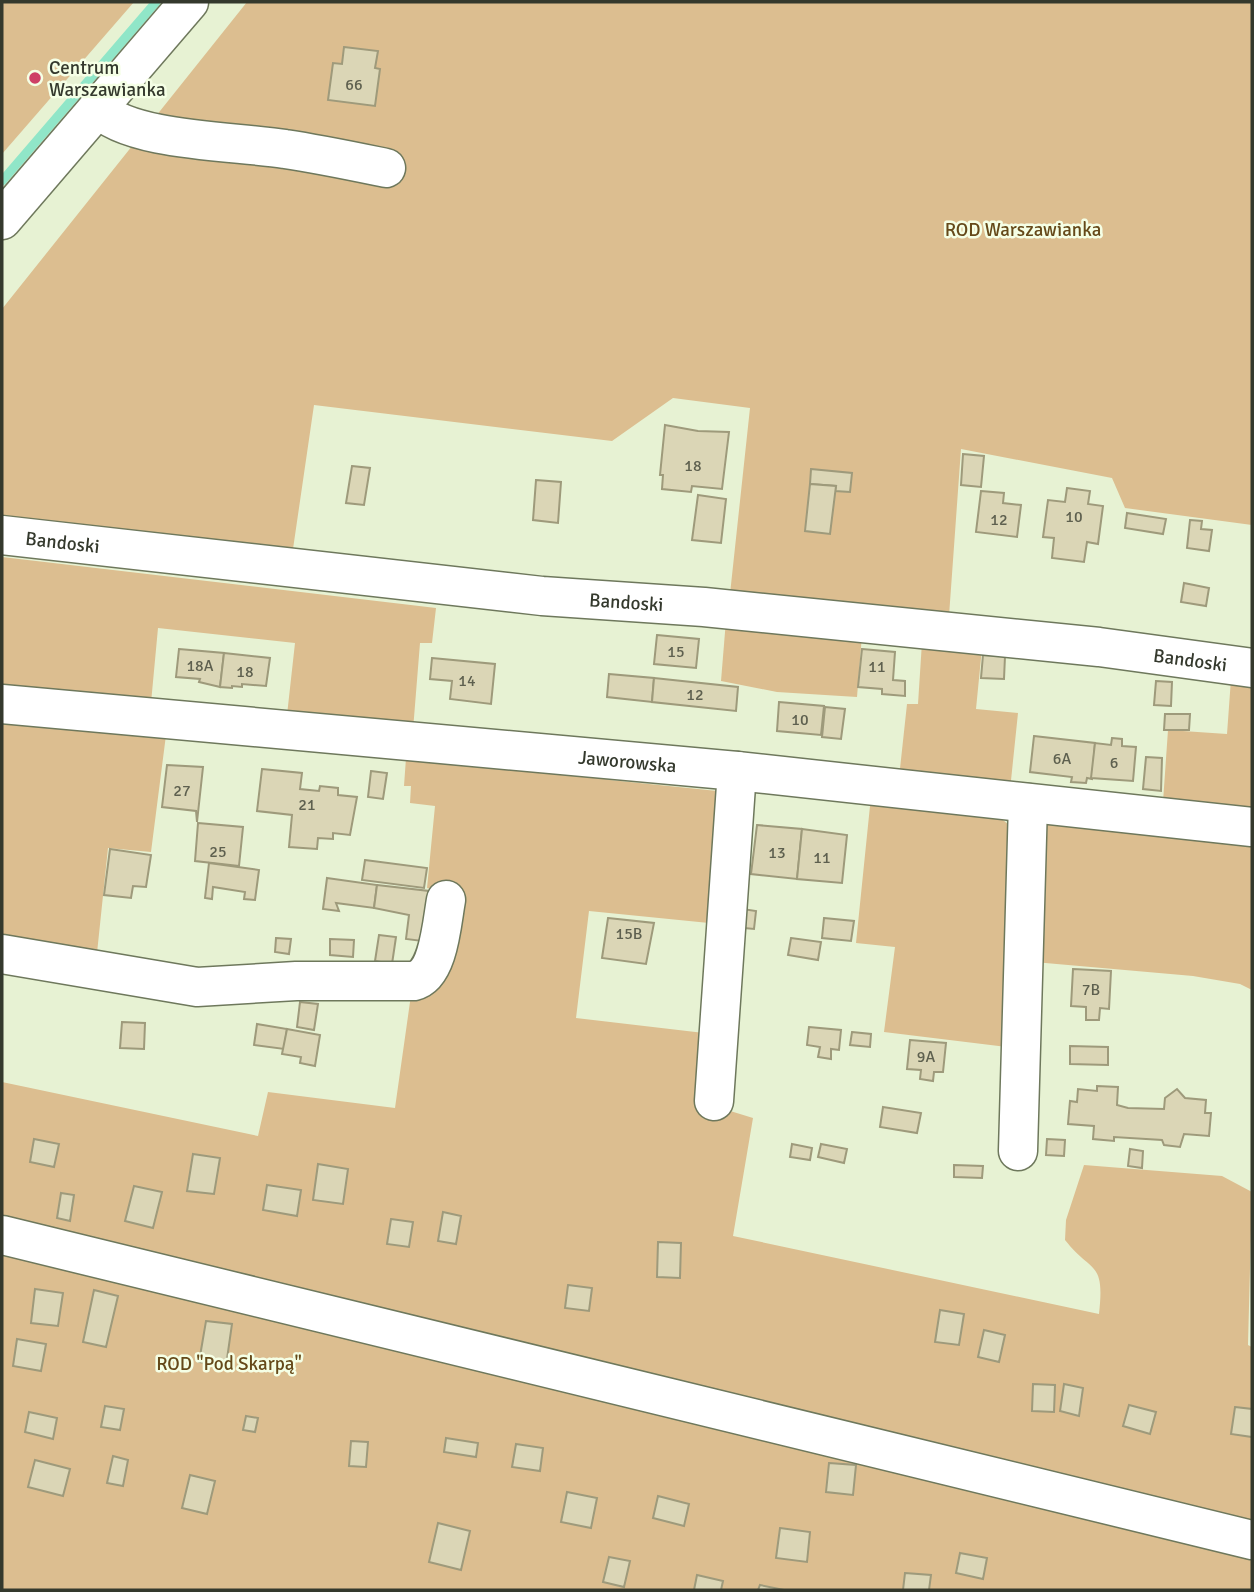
<svg xmlns="http://www.w3.org/2000/svg" width="1254" height="1592" font-family="Signika,sans-serif">
<style>
.green{fill:#dcbe90}
.lines{fill:none;stroke-linecap:round;stroke-linejoin:round}
.stream{stroke:#90e6c8;stroke-width:9}
.building{fill:#dbd6b6;stroke:#9e9a7b;stroke-width:2}
.minor-casing{stroke:#6e785c;stroke-width:41}
.minor{stroke:#fff;stroke-width:38}
.poi-dot{fill:#ce4066;stroke:#f5ffe5;stroke-width:2.5}
.labels{text-anchor:middle;stroke-width:5;stroke-linejoin:round;paint-order:stroke}
.number-label{font-size:16px;fill:#5e604f}
.poi-label{font-size:19px;fill:#34392d;stroke:#f5ffe5;text-anchor:start}
.park-label{font-size:19px;fill:#654919;stroke:#f5ffe5}
.street-label{font-size:19px;fill:#34392d;stroke:#f5ffe5}
</style>
<rect width="100%" height="100%" fill="#e7f2d3"/>
<g class="green">
<path d="M2 2H134L2 154Z"/>
<path d="M247 2H1252V525L1125 508 1112 478 961 449 949 616 730 594 750 408 673 398 612 441 314 405 293 549 2 518V309Z"/>
<path d="M2 557 436 608 432 643H420L413 730 287 715 295 643 158 628 151 703 2 688Z"/>
<path d="M726 620 862 635 857 697 777 692 721 681Z"/>
<path d="M922 642 982 648 976 709 1018 713 1010 790 899 778 907 704H918Z"/>
<path d="M1231 679 1252 682V811L1163 802 1168 730 1227 734Z"/>
<path d="M2 712 166 735 151 852 108 848 97 953 2 938Z"/>
<path d="M406 758 597 775 610 780 727 792 719 924 589 911 576 1018 704 1033 727 1110 753 1118 733 1236 1099 1314C1105 1260 1092 1274 1065 1240L1066 1220 1084 1165 1222 1176 1252 1192 1248 1345 1252 1347V1590H2V1082L258 1136 268 1092 395 1108 411 995 431 996 460 895 427 888 435 806 410 803 411 786H404Z"/>
<path d="M897 802 996 814 1010 826 1015 1048 884 1032 895 947 856 943 870 806Z"/>
<path d="M1038 823 1252 842V990L1240 984 1193 976 1034 962Z"/>
</g>
<g class="lines">
<path class="stream" d="M2 181 156 2"/>
</g>
<g class="building">
<path d="M344 47 378 51 375 68 380 69 375 106 328 100 333 63 342 64Z"/>
<path d="M665 425 698 431 729 432 722 489 692 486 691 492 662 489 663 475H660Z"/>
<path d="M963 454 984 456 981 487 961 485Z"/>
<path d="M352 466 370 468 364 505 346 503Z"/>
<path d="M811 469 852 473 850 492 835 491 836 486 810 484Z"/>
<path d="M536 480 561 482 558 523 533 520Z"/>
<path d="M810 484 836 486 830 534 805 531Z"/>
<path d="M1067 488 1090 491 1088 504 1103 506 1098 544 1087 542 1084 562 1052 558 1054 538 1043 537 1048 500 1065 502Z"/>
<path d="M981 491 1004 493 1003 503 1021 505 1017 537 976 532Z"/>
<path d="M698 495 726 499 721 543 692 540Z"/>
<path d="M1127 513 1166 519 1163 534 1125 528Z"/>
<path d="M1190 520 1202 521 1201 529 1212 530 1209 551 1187 548Z"/>
<path d="M1184 583 1209 588 1206 606 1181 602Z"/>
<path d="M657 635 699 639 696 668 654 664Z"/>
<path d="M179 649 224 653 220 687 199 682 200 679 176 677Z"/>
<path d="M862 649 895 652 893 680 905 681V696L882 694V689L858 687Z"/>
<path d="M224 653 270 658 266 686 242 684V687L232 686V688L220 687Z"/>
<path d="M983 655 1005 656 1004 679 981 678Z"/>
<path d="M432 658 495 664 491 704 450 699 452 681 430 679Z"/>
<path d="M609 674 654 678 652 702 607 697Z"/>
<path d="M654 678 738 687 736 711 652 702Z"/>
<path d="M1156 681 1172 682 1171 706 1154 705Z"/>
<path d="M779 702 824 706 821 735 777 731Z"/>
<path d="M825 707 845 709 841 739 822 737Z"/>
<path d="M1165 714H1190L1189 730H1164Z"/>
<path d="M1034 736 1095 743 1092 779 1087 778 1086 783 1071 782 1072 777 1030 772Z"/>
<path d="M1112 738 1122 739V746L1136 747 1133 781 1091 778 1095 743 1111 745Z"/>
<path d="M1146 757 1162 758 1161 791 1143 789Z"/>
<path d="M167 765 203 767 197 822 196 811 162 807Z"/>
<path d="M262 769 302 773 300 789 319 791 320 786 338 788V795L357 797 350 835 333 833V839L318 838 317 849 289 847 292 815 257 811Z"/>
<path d="M371 771 387 773 383 799 368 797Z"/>
<path d="M198 823 243 827 239 866 195 861Z"/>
<path d="M757 825 802 829 797 879 751 874Z"/>
<path d="M802 829 847 835 842 883 797 879Z"/>
<path d="M110 849 151 855 146 887 133 886 131 898 104 895Z"/>
<path d="M365 860 427 868 424 888 362 880Z"/>
<path d="M209 863 259 870 255 900 244 899 245 892 213 887 212 899 205 898Z"/>
<path d="M327 878 377 885 374 908 336 903 339 911 323 909Z"/>
<path d="M377 885 429 891 422 941 406 939 409 915 374 908Z"/>
<path d="M736 908 756 911 754 929 734 927Z"/>
<path d="M608 918 654 923 646 964 602 958Z"/>
<path d="M824 918 854 921 851 941 822 938Z"/>
<path d="M379 935 396 937 392 964 375 961Z"/>
<path d="M276 938 291 939 289 954 275 952Z"/>
<path d="M791 938 821 942 818 960 788 955Z"/>
<path d="M330 939 354 940 353 957 330 955Z"/>
<path d="M1073 969 1111 971 1109 1009 1100 1008 1099 1020H1086V1007L1071 1006Z"/>
<path d="M300 1002 318 1004 314 1030 297 1027Z"/>
<path d="M122 1022 145 1023 144 1049 120 1048Z"/>
<path d="M257 1024 287 1029 284 1049 254 1045Z"/>
<path d="M809 1027 841 1030 839 1050 831 1049V1059L818 1057 820 1047 807 1045Z"/>
<path d="M287 1029 320 1035 315 1066 300 1063 301 1057 282 1054Z"/>
<path d="M852 1032 871 1034 870 1047 850 1045Z"/>
<path d="M910 1040 946 1043 943 1072H934L933 1081 920 1079 921 1070 907 1069Z"/>
<path d="M1070 1046 1108 1047V1065L1070 1064Z"/>
<path d="M1097 1086 1118 1087 1117 1105 1128 1108 1164 1109 1165 1098 1177 1089 1185 1098 1206 1100 1205 1113H1211L1209 1136 1184 1134 1180 1147 1164 1145 1162 1140 1114 1137V1141L1093 1139 1094 1126 1068 1124 1070 1101 1077 1102 1078 1089 1097 1091Z"/>
<path d="M883 1107 921 1113 917 1133 880 1127Z"/>
<path d="M34 1139 59 1144 54 1167 30 1162Z"/>
<path d="M1047 1139 1065 1140 1064 1156 1046 1155Z"/>
<path d="M792 1144 812 1148 810 1160 790 1157Z"/>
<path d="M821 1144 847 1149 844 1163 818 1157Z"/>
<path d="M1130 1149 1143 1151 1142 1168 1128 1166Z"/>
<path d="M193 1154 220 1158 214 1194 187 1191Z"/>
<path d="M318 1164 348 1169 343 1204 313 1200Z"/>
<path d="M954 1165 983 1166 982 1178 954 1177Z"/>
<path d="M267 1185 301 1190 297 1216 263 1210Z"/>
<path d="M134 1186 162 1192 153 1228 125 1221Z"/>
<path d="M61 1193 74 1195 70 1221 57 1218Z"/>
<path d="M443 1212 461 1216 456 1244 438 1241Z"/>
<path d="M391 1219 413 1222 409 1247 387 1244Z"/>
<path d="M658 1242 681 1243 680 1278 657 1277Z"/>
<path d="M568 1285 592 1288 589 1311 565 1308Z"/>
<path d="M35 1289 63 1293 58 1326 31 1323Z"/>
<path d="M94 1290 118 1296 106 1347 83 1342Z"/>
<path d="M940 1310 964 1314 959 1345 935 1342Z"/>
<path d="M206 1321 232 1324 226 1366 199 1362Z"/>
<path d="M984 1330 1005 1335 999 1362 978 1357Z"/>
<path d="M17 1339 46 1344 41 1371 13 1366Z"/>
<path d="M1033 1384 1055 1385 1054 1412 1032 1411Z"/>
<path d="M1064 1384 1083 1388 1079 1416 1060 1411Z"/>
<path d="M1129 1405 1156 1412 1150 1434 1123 1426Z"/>
<path d="M105 1406 124 1409 120 1430 101 1427Z"/>
<path d="M1235 1407 1252 1409V1437L1231 1434Z"/>
<path d="M29 1412 57 1418 53 1439 25 1432Z"/>
<path d="M246 1416 258 1418 255 1432 243 1430Z"/>
<path d="M446 1438 478 1443 476 1457 444 1452Z"/>
<path d="M351 1441 368 1442 366 1467 349 1466Z"/>
<path d="M516 1444 543 1448 540 1471 512 1467Z"/>
<path d="M113 1456 128 1460 123 1486 107 1483Z"/>
<path d="M35 1460 70 1469 63 1496 28 1487Z"/>
<path d="M829 1463 856 1465 853 1495 826 1492Z"/>
<path d="M190 1475 215 1481 207 1514 182 1508Z"/>
<path d="M567 1492 597 1498 591 1528 561 1522Z"/>
<path d="M658 1496 689 1504 684 1526 653 1518Z"/>
<path d="M438 1523 470 1531 461 1570 429 1562Z"/>
<path d="M780 1528 810 1532 807 1562 776 1558Z"/>
<path d="M960 1553 987 1558 983 1579 956 1573Z"/>
<path d="M609 1557 630 1561 624 1587 603 1582Z"/>
<path d="M905 1573 931 1575 929 1590H903Z"/>
<path d="M697 1575 723 1581 721 1590H694Z"/>
<path d="M760 1585 784 1590H758Z"/>
</g>
<g class="lines">
<defs>
<g id="minor">
<path d="M98 108C130 142 238 141 285 149 319 154 352 161 386 168"/>
<path d="M2 220 189 2"/>
<path id="s1" d="M2 535 542 596 704 607 1099 647 1252 668"/>
<path id="s2" d="M2 704 737 771 1252 827"/>
<path d="M2 954 197 987 296 981H414C439 975 442 921 446 900"/>
<path d="M714 1101 737 771"/>
<path d="M1018 1151 1028 803"/>
<path d="M2 1235 1252 1540"/>
</g>
</defs>
<use href="#minor" class="minor-casing"/>
<use href="#minor" class="minor"/>
</g>
<circle class="poi-dot" cx="35" cy="78" r="7"/>
<g class="labels">
<g class="number-label">
<text x="354" y="90">66</text>
<text x="693" y="471">18</text>
<text x="1074" y="522">10</text>
<text x="999" y="525">12</text>
<text x="676" y="657">15</text>
<text x="200" y="671">18A</text>
<text x="877" y="672">11</text>
<text x="245" y="677">18</text>
<text x="467" y="686">14</text>
<text x="695" y="700">12</text>
<text x="800" y="725">10</text>
<text x="1062" y="764">6A</text>
<text x="1114" y="768">6</text>
<text x="182" y="796">27</text>
<text x="307" y="810">21</text>
<text x="218" y="857">25</text>
<text x="777" y="858">13</text>
<text x="822" y="863">11</text>
<text x="629" y="939">15B</text>
<text x="1091" y="995">7B</text>
<text x="926" y="1062">9A</text>
</g>
<g class="poi-label">
<text x="49" y="74">Centrum<tspan x="49" dy="22">Warszawianka</tspan></text>
</g>
<g class="park-label">
<text x="1023" y="236">ROD Warszawianka</text>
<text x="229" y="1370">ROD "Pod Skarpą"</text>
</g>
<g class="street-label">
<text dy="7" stroke="none"><textPath href="#s1" startOffset="61">Bandoski</textPath></text>
<text dy="7" stroke="none"><textPath href="#s1" startOffset="628">Bandoski</textPath></text>
<text dy="7" stroke="none"><textPath href="#s1" startOffset="1195">Bandoski</textPath></text>
<text dy="7" stroke="none"><textPath href="#s2" startOffset="628">Jaworowska</textPath></text>
</g>
</g>
<rect width="1254" height="1592" fill="none" stroke="#34392d" stroke-width="7"/>
</svg>
